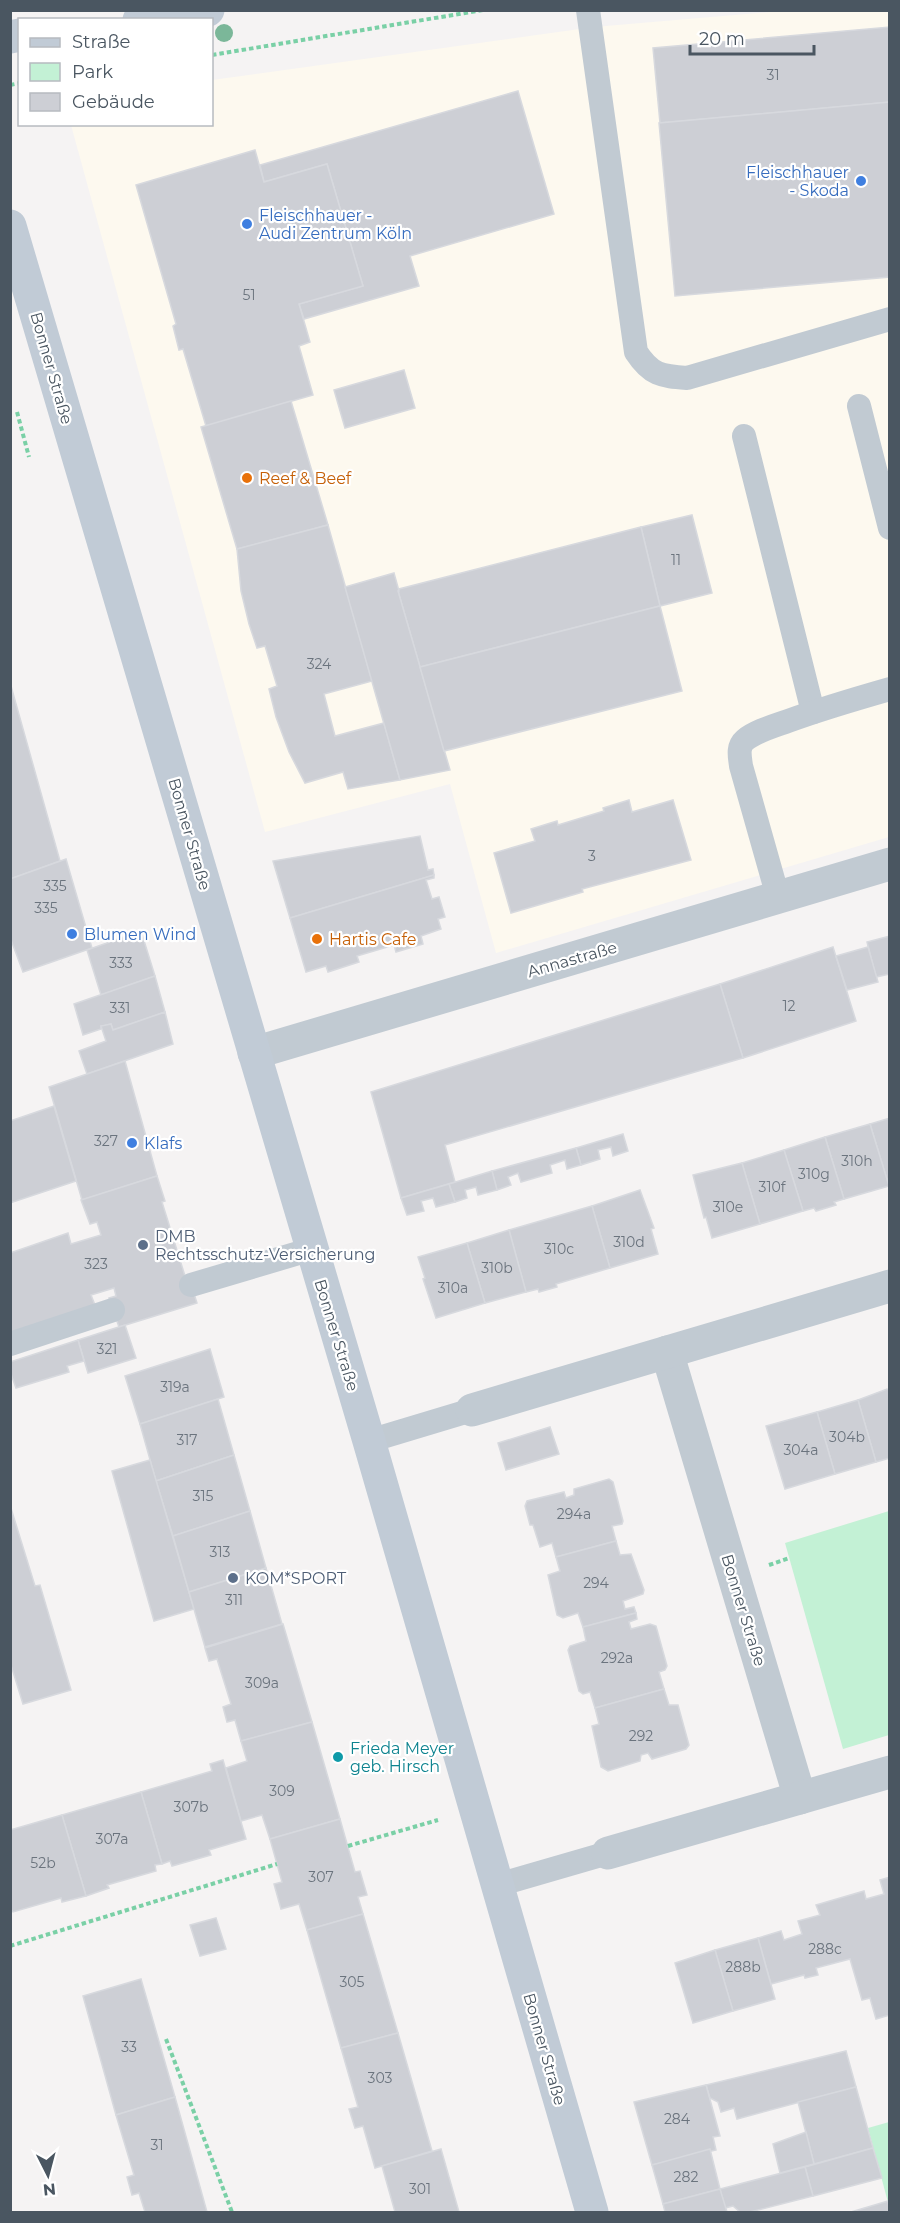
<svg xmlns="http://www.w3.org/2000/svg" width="900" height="2223" font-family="Montserrat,sans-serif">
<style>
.commercial{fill:#fdf9ef}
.green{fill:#c3f1d5}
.building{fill:#cdcfd5;stroke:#d7d9de;stroke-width:1.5}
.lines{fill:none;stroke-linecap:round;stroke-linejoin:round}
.path{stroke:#7ad0a6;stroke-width:4;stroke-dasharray:4.5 3;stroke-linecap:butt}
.service{stroke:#c1cad2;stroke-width:24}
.minor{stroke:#c1cad2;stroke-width:33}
.secondary{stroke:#c1cbd6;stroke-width:33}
.tree{fill:#7bb799}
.shop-dot{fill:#3f7fe0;stroke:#fff;stroke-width:2}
.food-dot{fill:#e8710a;stroke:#fff;stroke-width:2}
.service-dot{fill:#5c6f8a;stroke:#fff;stroke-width:2}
.culture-dot{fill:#0f9aa8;stroke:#fff;stroke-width:2}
.labels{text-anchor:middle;stroke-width:4.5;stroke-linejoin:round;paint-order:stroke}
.number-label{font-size:14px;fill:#6b747e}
.shop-label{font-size:16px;fill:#366cbe;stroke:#fff;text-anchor:start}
.street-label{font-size:16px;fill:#4a5661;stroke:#fff}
.food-label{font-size:16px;fill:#c56008;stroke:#fff;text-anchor:start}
.service-label{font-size:16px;fill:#4e5e75;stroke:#fff;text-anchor:start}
.culture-label{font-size:16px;fill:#0d838f;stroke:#fff;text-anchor:start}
</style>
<rect width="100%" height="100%" fill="#f5f3f3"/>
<path class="commercial" d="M783 11H889V837L496 953 450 784 265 832 71 125 212 124V80L594 27Z"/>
<g class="green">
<path d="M889 1511V1735L843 1749 785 1543Z"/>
<path d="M889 2122V2206L868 2128Z"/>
</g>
<g class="building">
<path d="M890 27V102L660 123 653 48Z"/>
<path d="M518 91 554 214 410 256 419 286 304 319 299 304 363 286 327 164 264 182 260 165Z"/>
<path d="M890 102V277L675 296 659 123Z"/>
<path d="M255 150 264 182 327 164 363 286 299 304 310 342 299 346 313 395 206 426 183 349 179 350 173 326 176 324 136 185Z"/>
<path d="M404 370 415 408 345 428 334 390Z"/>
<path d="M291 401 328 525 237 549 201 427Z"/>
<path d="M692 515 712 593 660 606 641 527Z"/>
<path d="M328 525 372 681 324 694 335 736 384 723 400 780 348 789 343 772 305 783 289 752 276 717 269 689 277 686 265 646 257 648 249 624 241 591 237 549Z"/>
<path d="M641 527 660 606 420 667 398 591 399 589Z"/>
<path d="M394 573 399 591H398L450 770 400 780 345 587Z"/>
<path d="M660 606 682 691 444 751 420 667Z"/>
<path d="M11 686 60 861 10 879V686Z"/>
<path d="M629 800 632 812 673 800 691 860 582 889 583 892 511 913 494 853 535 841 531 829 557 821 558 825 604 811 603 808Z"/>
<path d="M420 836 428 870 433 869 434 875 290 918 273 861Z"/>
<path d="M66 859 92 948 23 972 10 937V879Z"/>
<path d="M434 875V878L426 880 432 899 439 897 445 917 438 919 441 929 421 936 423 944 396 952 394 945 357 956 359 962 328 972 326 966 306 972 290 918Z"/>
<path d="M141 931 155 976 101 995 87 950Z"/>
<path d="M890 936V974L876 977 867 942Z"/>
<path d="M833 947 856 1021 743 1058 720 984Z"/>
<path d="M868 947 878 982 847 990 836 956Z"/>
<path d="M155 976 165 1012 113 1030 111 1024 103 1026H101V1029L83 1035 74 1004Z"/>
<path d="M720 984 743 1058 445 1145 455 1182 401 1198 371 1092Z"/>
<path d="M165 1012 173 1044 87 1074 79 1051 106 1041 101 1026 111 1024 113 1030Z"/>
<path d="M125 1061 157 1176 82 1200 49 1087Z"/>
<path d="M54 1106 76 1181 10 1203V1121Z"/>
<path d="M890 1118V1186H889L870 1124Z"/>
<path d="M870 1124 889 1186 844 1199 825 1137Z"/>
<path d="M623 1134 628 1151 613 1156 611 1147 598 1150 600 1159 581 1165 576 1148Z"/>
<path d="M825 1137 844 1199 834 1202 836 1205 816 1211 814 1208 803 1211 784 1150Z"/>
<path d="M576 1148 581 1165 567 1169 565 1160 550 1165 552 1173 521 1182 518 1173 508 1177 511 1185 497 1190 492 1171Z"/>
<path d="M784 1150 803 1211 760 1224 742 1163Z"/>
<path d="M742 1163 760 1224 712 1238 706 1217 704 1218 693 1175Z"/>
<path d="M492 1171 497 1190 478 1195 476 1187 465 1190 467 1198 455 1202 449 1184Z"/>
<path d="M157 1176 165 1201 162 1202 185 1276 188 1275 197 1303 119 1327 109 1298 116 1296 114 1288 91 1295 95 1305 10 1335V1253L68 1233 71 1244 101 1235 97 1222 90 1224 81 1200Z"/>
<path d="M449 1184 455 1202 436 1207 433 1198 421 1201 424 1211 407 1215 401 1198Z"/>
<path d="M640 1190 654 1228 651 1229 658 1254 610 1268 592 1206Z"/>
<path d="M592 1206 610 1268 556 1284 557 1287 539 1292 538 1289 526 1292 509 1230Z"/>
<path d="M509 1230 526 1292 485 1303 467 1243Z"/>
<path d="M467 1243 485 1303 436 1318 423 1279 425 1278 418 1257Z"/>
<path d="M125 1325 136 1358 88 1373 78 1340Z"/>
<path d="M78 1340 84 1361 67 1366 69 1372 16 1388 10 1371V1362Z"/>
<path d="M210 1349 224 1397 140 1424 125 1376Z"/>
<path d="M887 1389 890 1391V1458L876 1462 858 1400Z"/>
<path d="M218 1399 234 1455 156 1481 140 1424Z"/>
<path d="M858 1400 876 1462 835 1474 817 1412Z"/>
<path d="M817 1412 835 1474 785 1489 766 1426Z"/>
<path d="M550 1427 559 1454 506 1470 498 1443Z"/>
<path d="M234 1455 250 1511 173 1536 156 1481Z"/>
<path d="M150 1460 194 1609 154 1621 112 1471Z"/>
<path d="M609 1479 613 1482 623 1521 622 1524 612 1526 616 1541 556 1557 552 1543 540 1547 533 1525H530L525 1506 527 1501 564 1492 566 1498 574 1495V1489Z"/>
<path d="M10 1505 35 1586 40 1585 71 1690 23 1704 10 1662Z"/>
<path d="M250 1511 266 1568 189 1592 173 1536Z"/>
<path d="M616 1541 620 1555 631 1554 644 1590 643 1594 623 1601 625 1609 634 1607 636 1613 583 1627 578 1613 563 1618 557 1615 548 1575 560 1571 556 1557Z"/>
<path d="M266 1568 282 1624 205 1647 189 1592Z"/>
<path d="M636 1613 637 1619 629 1622 631 1629 650 1624 656 1626 667 1666 665 1670 659 1672 664 1689 595 1708 590 1692 583 1694 579 1691 568 1650 570 1646 586 1641 583 1627Z"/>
<path d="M283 1624 312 1722 241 1741 235 1720 227 1722 223 1707 231 1704 217 1659 209 1661 205 1648Z"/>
<path d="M664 1689 669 1705H678L689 1745 686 1749 652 1759 648 1753 641 1755 640 1761 608 1771 601 1767 592 1726 599 1724 595 1708Z"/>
<path d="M312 1722 340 1819 270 1839 262 1815 241 1821 226 1768 247 1761 241 1741Z"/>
<path d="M223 1760 246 1839 209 1850 211 1855 172 1866 170 1861 162 1864 141 1792 212 1771 210 1764Z"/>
<path d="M141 1792 162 1864 155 1865 156 1871 107 1885 109 1888 86 1896 62 1815Z"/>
<path d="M62 1815 86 1896 62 1902 61 1898 13 1912 10 1908V1830Z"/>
<path d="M340 1819 355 1872 360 1871 367 1895 358 1897 363 1914 307 1930 299 1904 281 1909 274 1884 282 1882 270 1839Z"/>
<path d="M890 1877V2015L876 2019 870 1998 862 2000 850 1959 816 1968 818 1975 805 1978 804 1975 771 1984 758 1938 781 1931 784 1940 802 1934 798 1921 820 1915 816 1905 864 1891 866 1899 884 1894 880 1880Z"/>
<path d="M363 1914 398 2033 341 2048 307 1930Z"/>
<path d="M216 1918 226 1949 200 1956 190 1925Z"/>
<path d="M758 1938 775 1999 733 2011 715 1950Z"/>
<path d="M715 1950 733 2011 693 2023 675 1963Z"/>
<path d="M141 1979 175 2097 116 2115 83 1996Z"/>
<path d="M398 2033 432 2151 375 2168 363 2126 355 2128 349 2109 358 2107 341 2048Z"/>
<path d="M846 2051 856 2087 737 2119 734 2108 721 2112 718 2102 710 2098 706 2085Z"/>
<path d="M706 2085 720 2136 713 2137 716 2150 652 2165 634 2102Z"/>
<path d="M856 2087 873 2148 814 2164 798 2102Z"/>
<path d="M175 2097 207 2212H145L139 2193 132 2195 127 2177 134 2175 116 2115Z"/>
<path d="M806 2132 814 2164 780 2173 773 2144Z"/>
<path d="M873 2148 882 2178 813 2196 805 2167Z"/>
<path d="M441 2149 459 2212H395L382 2166Z"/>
<path d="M710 2149 720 2189 663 2204 652 2165Z"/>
<path d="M805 2167 813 2196 750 2212H740L733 2206 725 2208 720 2189Z"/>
<path d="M720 2189 727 2212H665L663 2204Z"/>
<path d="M888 2201 890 2212H851Z"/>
</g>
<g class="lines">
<g class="path">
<path d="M212 55 483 10"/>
<path d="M10 85 20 83"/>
<path d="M17 412 29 457"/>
<path d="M769 1565 789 1558"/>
<path d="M348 1846 438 1820"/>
<path d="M10 1946 277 1864"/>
<path d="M166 2039 232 2212"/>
</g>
<g class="service">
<path d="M588 10 636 352C651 375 661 376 687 378L890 319"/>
<path d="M859 406 890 528"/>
<path d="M744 436 813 712"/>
<path d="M778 897 741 766C740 757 737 747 745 740 756 731 774 726 788 721 821 709 855 699 890 689"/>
<path d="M191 1285 312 1249"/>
<path d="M10 1344 113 1310"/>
<path d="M369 1441 472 1410"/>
<path d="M498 1885 608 1853"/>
</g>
<g class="minor">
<path d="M254 1053 890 864"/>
<path d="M667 1352 800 1798"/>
<path d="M472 1410 890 1286"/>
<path d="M608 1853 890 1772"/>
</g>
<g class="secondary">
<path d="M139 20 208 10"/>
<path d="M10 37 20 35"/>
<path d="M10 226 369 1441 592 2212"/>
</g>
</g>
<circle class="tree" cx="224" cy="33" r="9"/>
<g class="shop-dot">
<circle cx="861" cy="181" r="6"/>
<circle cx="247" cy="224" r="6"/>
<circle cx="72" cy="934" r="6"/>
<circle cx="132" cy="1143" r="6"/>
</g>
<g class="food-dot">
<circle cx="247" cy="478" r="6"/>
<circle cx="317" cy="939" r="6"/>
</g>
<g class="service-dot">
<circle cx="143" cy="1245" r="6"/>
<circle cx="233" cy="1578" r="6"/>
</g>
<circle class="culture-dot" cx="338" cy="1757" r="6"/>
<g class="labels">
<g class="number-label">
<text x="773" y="80">31</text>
<text x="249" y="300">51</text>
<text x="676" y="565">11</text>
<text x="319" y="669">324</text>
<text x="592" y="861">3</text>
<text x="55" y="891">335</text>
<text x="46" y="913">335</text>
<text x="121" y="968">333</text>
<text x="789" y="1011">12</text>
<text x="120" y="1013">331</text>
<text x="106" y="1146">327</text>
<text x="857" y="1166">310h</text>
<text x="814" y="1179">310g</text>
<text x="772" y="1192">310f</text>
<text x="728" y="1212">310e</text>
<text x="629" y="1247">310d</text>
<text x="559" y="1254">310c</text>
<text x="96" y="1269">323</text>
<text x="497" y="1273">310b</text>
<text x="453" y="1293">310a</text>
<text x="107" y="1354">321</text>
<text x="175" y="1392">319a</text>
<text x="847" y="1442">304b</text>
<text x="187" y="1445">317</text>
<text x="801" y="1455">304a</text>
<text x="203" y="1501">315</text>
<text x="574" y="1519">294a</text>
<text x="220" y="1557">313</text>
<text x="596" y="1588">294</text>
<text x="234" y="1605">311</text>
<text x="617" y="1663">292a</text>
<text x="262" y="1688">309a</text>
<text x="641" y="1741">292</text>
<text x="282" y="1796">309</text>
<text x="191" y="1812">307b</text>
<text x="112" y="1844">307a</text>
<text x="43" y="1868">52b</text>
<text x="321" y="1882">307</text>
<text x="825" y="1954">288c</text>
<text x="743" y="1972">288b</text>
<text x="352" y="1987">305</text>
<text x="129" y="2052">33</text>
<text x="380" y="2083">303</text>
<text x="677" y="2124">284</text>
<text x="157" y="2150">31</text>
<text x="686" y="2182">282</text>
<text x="420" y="2194">301</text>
</g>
<g class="shop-label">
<text x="849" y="178" text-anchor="end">Fleischhauer<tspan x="849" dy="18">- Skoda</tspan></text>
<text x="259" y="221">Fleischhauer -<tspan x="259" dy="18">Audi Zentrum Köln</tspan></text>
<text x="84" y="940">Blumen Wind</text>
<text x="144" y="1149">Klafs</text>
</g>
<g class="street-label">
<text transform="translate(52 368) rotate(74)" y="6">Bonner Straße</text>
<text transform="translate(190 834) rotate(74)" y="6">Bonner Straße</text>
<text transform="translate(572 959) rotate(-16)" y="6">Annastraße</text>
<text transform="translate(337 1335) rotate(73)" y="6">Bonner Straße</text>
<text transform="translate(744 1610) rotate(73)" y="6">Bonner Straße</text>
<text transform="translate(545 2049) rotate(74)" y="6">Bonner Straße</text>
</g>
<g class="food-label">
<text x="259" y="484">Reef &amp; Beef</text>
<text x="329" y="945">Hartis Cafe</text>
</g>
<g class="service-label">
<text x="155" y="1242">DMB<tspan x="155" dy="18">Rechtsschutz-Versicherung</tspan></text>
<text x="245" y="1584">KOM*SPORT</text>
</g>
<g class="culture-label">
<text x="350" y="1754">Frieda Meyer<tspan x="350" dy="18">geb. Hirsch</tspan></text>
</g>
</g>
<rect width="900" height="2223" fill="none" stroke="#4a5661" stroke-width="24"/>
<rect x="18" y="18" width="195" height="108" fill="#ffffff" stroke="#b7bbc0" stroke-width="1.5"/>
<rect x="30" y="38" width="30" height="9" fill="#c1cbd6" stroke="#b7bbc0" stroke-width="1.5"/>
<text x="72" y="48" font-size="18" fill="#4a5661">Straße</text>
<rect x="30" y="63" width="30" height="18" fill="#c3f1d5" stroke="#b7bbc0" stroke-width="1.5"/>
<text x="72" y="78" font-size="18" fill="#4a5661">Park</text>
<rect x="30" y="93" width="30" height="18" fill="#cdcfd5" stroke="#b7bbc0" stroke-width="1.5"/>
<text x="72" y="108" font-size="18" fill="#4a5661">Gebäude</text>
<g transform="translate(48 2175) rotate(174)" stroke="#ffffff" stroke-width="4.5" paint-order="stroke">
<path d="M0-4.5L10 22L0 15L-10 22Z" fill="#4a5661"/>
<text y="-9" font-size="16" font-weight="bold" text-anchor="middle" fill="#4a5661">N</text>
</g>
<path d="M690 45v9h124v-9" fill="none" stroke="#4a5661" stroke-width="3"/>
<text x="699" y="45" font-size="18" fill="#4a5661" stroke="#ffffff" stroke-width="4.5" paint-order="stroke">20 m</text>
</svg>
